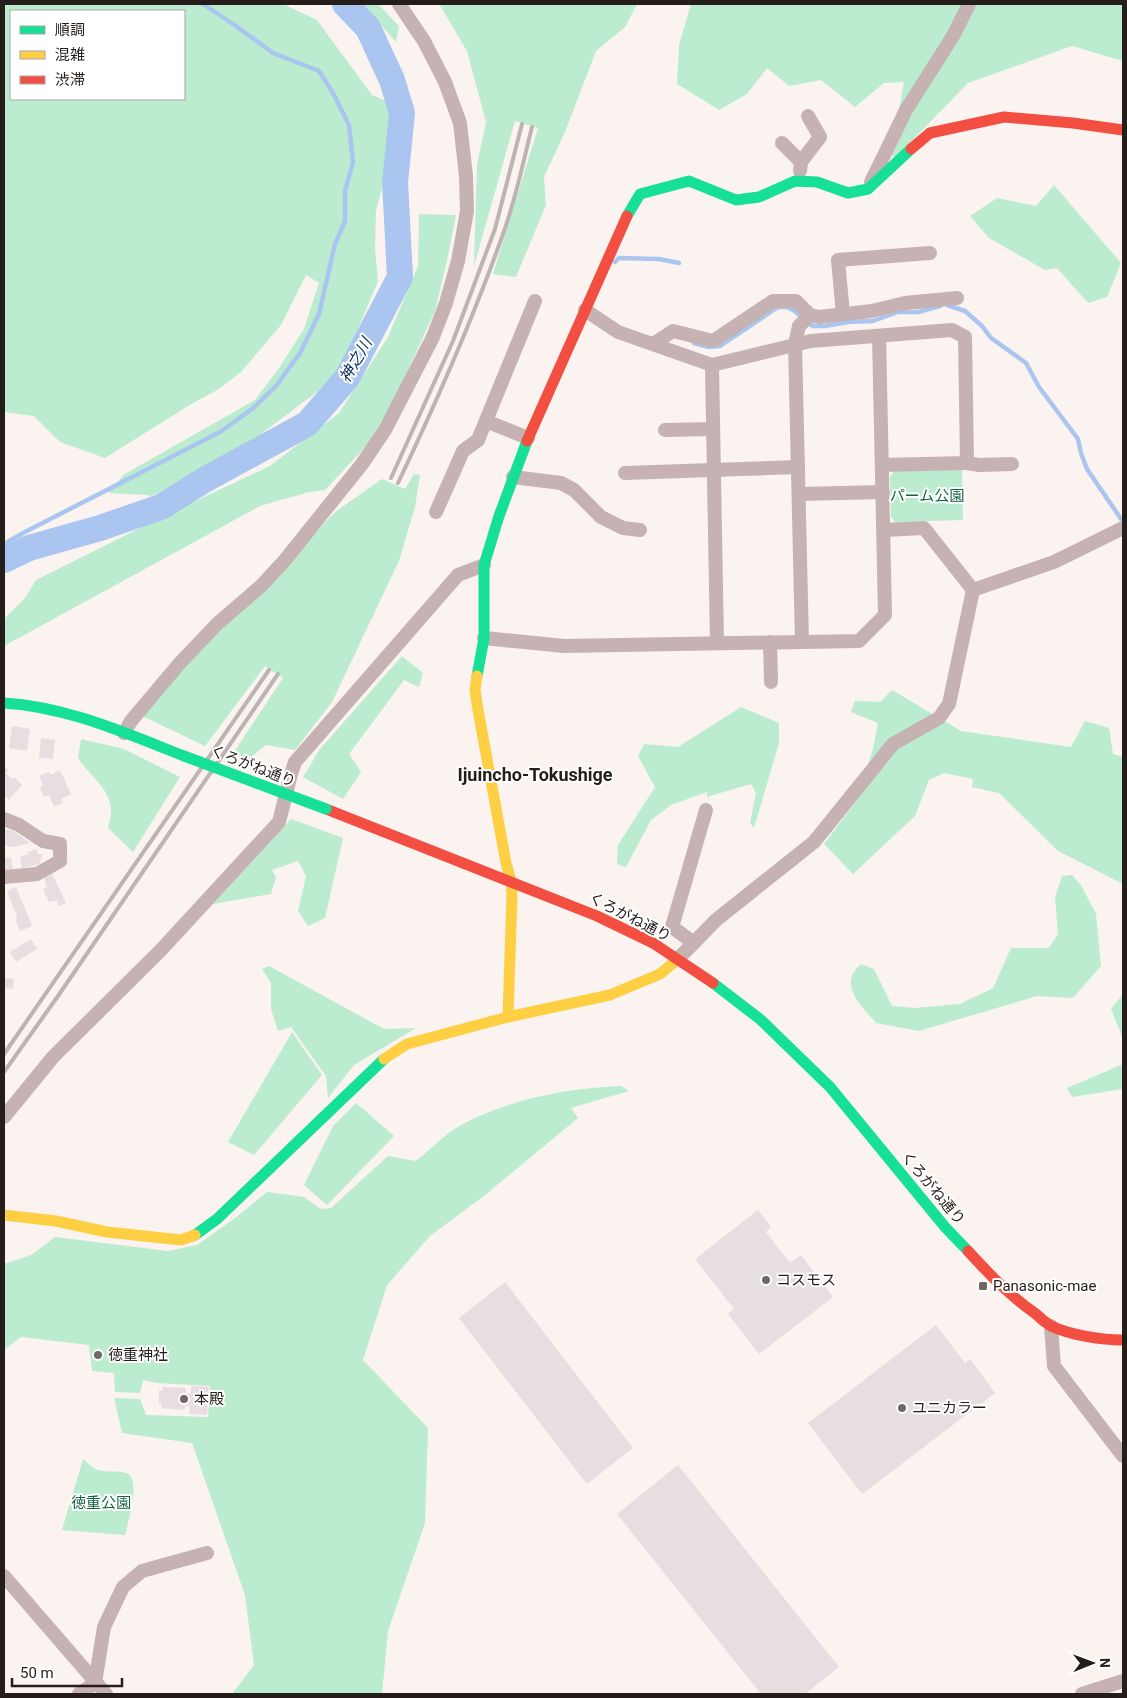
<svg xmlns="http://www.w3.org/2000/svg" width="1127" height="1698" font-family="Roboto,'Noto Sans JP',sans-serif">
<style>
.green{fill:#bbeccf;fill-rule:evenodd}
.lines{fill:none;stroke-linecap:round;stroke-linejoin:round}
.stream{stroke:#aac6f0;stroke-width:4.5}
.river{stroke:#aac6f0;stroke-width:26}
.building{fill:#e8dde0}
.street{stroke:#c6b2b2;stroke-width:14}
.fast{stroke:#16e098;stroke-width:11}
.slow{stroke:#ffcf43;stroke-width:11}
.jam{stroke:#f24e42;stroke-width:11}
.rail{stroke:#beb3b3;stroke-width:4}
.fast-bridge{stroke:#16e098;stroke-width:11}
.poi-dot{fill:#6f6864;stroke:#fff;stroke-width:2}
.labels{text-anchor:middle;stroke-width:4;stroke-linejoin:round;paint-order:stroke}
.park-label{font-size:15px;fill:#136441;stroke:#fff}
.street-label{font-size:15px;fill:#241d19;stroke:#fff}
.poi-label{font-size:15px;fill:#241d19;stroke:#fff;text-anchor:start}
.water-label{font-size:16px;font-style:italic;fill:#0c305f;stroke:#fff}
.quarter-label{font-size:18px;font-weight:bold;fill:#241d19;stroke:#fff}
</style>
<rect width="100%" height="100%" fill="#faf3ef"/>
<g class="green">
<path d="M4 4H283L317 20 372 95 391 103 385 178 376 210 375 249 378 281 338 376 233 455 150 497 149 495 109 493 123 475 255 400 279 368 304 329 319 283 306 275 281 325 241 372 219 389 193 403 105 458 60 442 34 416 4 412ZM11 11H184V99H11Z"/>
<path d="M362 4H378L399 26 396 42Z"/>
<path d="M439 4H637L625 27 596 51 565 132 544 177 546 205 516 277 493 274 538 128 515 121 474 266 477 165 486 122 467 51Z"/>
<path d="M691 4H1123V61L1072 46 968 83 895 158 891 153 904 82 884 83 855 107 821 80 789 86 767 68 747 94 719 110 677 84 679 45Z"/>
<path d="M1054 185 1121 263 1107 297 1088 303 1057 268 1045 270 989 238 970 216 997 198 1036 206Z"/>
<path d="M419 214 456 215 447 261 435 311 396 396 369 443 325 490 309 492 260 506 4 646V619L25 598 36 580 168 514 270 466 339 413 388 337 418 266Z"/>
<path d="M962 469 963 520 895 522 891 517 890 477 894 471Z"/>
<path d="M414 474 420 475 415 507 399 561 332 702 295 750 266 745 246 761 234 752 283 678 265 666 205 746 140 715 185 664 277 574 335 512 382 479 405 489Z"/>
<path d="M402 656 423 673 419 687 404 680 349 754 361 772 343 799 303 777 320 749Z"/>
<path d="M892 690 961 731 1071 747 1085 721 1109 728 1113 754 1123 757V884L1058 851 999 793 972 787 973 779 944 773 929 780 915 816 853 874 824 844 857 800 873 749 878 723 851 712 855 701 880 702Z"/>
<path d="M741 707 779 723V743L754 828 750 823 756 793 751 784 707 797V792L671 805 651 820 626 867 617 864 618 845 655 787 638 756 644 744 678 747Z"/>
<path d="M81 739 124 749 180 777 133 852 108 828C109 822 112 814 111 808 108 786 89 775 78 758Z"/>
<path d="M291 819 343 838 325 918 308 926 298 911 306 876 298 861 272 870 276 877 271 894 213 904Z"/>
<path d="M1072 875 1081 885 1096 914 1101 966 1073 998 1037 996 919 1031 876 1023C861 1005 837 985 861 964L874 969 892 1006 915 1008 960 1004 993 988 1011 948H1049L1058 934 1055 897 1062 876Z"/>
<path d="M269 966 384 1029 416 1028 354 1065 328 1098 326 1076 291 1027 278 1031 271 1009V983L262 969Z"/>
<path d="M1123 994V1039L1111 1009Z"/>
<path d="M292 1032 322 1075 254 1155 228 1142Z"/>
<path d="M1123 1064V1089L1072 1097 1067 1088Z"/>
<path d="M621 1086 629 1091 571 1108 578 1118 485 1195 430 1236 387 1285 363 1360 428 1428 425 1523 388 1631 382 1694H232L254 1665 245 1595 192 1443 122 1433 114 1398 140 1399 146 1415 208 1417 210 1386 157 1383 143 1380 140 1393 115 1392 114 1373 92 1371 89 1345 21 1337 4 1350V1264L31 1255 55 1237 168 1251 197 1245 235 1218 267 1192 304 1197 321 1209 331 1208 388 1156 416 1161C430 1150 446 1133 461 1125 510 1099 567 1088 621 1086Z"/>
<path d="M356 1103 394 1136 327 1205 304 1185 333 1126Z"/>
<path d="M83 1459C87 1462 93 1469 98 1470 107 1473 117 1470 126 1473 142 1478 128 1522 125 1535L62 1530Z"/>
</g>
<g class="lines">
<g class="stream">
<path d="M615 262 619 258 659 259 679 263"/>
<path d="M947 305 965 311 982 326 991 338 1026 363 1039 387 1078 439 1081 453 1087 469 1121 519"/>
<path d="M694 343 709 347 720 346 778 307H787L795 311 808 323 813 326H825L848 322 873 321 898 312H918L940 306"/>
<path d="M4 544 23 533 220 432 252 409 276 386 300 353 319 314 335 244 345 221V191L353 162 349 125 333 93 319 71 273 53 236 26 203 4"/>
</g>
<path class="river" d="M4 560 29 548 100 528 161 507 206 479 307 424 347 378 400 277 395 182 402 113 392 80 368 28 345 4"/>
</g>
<g class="building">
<path d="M12 726 30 729 27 751 9 748Z"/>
<path d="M41 738 55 740 53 759 39 758Z"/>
<path d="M4 765 8 770 6 773 12 779 14 777 22 785 9 800 4 795Z"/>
<path d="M60 770 71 794 61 799 63 803 54 807 49 795 44 797 40 788 43 786 39 776 49 772 50 775Z"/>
<path d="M4 829 14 831 30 843 13 847 4 845Z"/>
<path d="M36 849 38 854H42L40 864 22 868 20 857 28 854V852Z"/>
<path d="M11 857 13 869 4 871V858Z"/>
<path d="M52 874 66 903 59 906 57 900 49 902 43 889 47 887 44 878Z"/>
<path d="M16 887 32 926 20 931 16 921 17 917 7 891Z"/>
<path d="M31 939 37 949 16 962 10 952Z"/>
<path d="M4 978 14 979 13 989 4 988Z"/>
<path d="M758 1210 771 1227 766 1232 790 1263 801 1255 833 1297 759 1354 728 1314 734 1309 695 1259Z"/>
<path d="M505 1282 633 1448 587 1484 459 1318Z"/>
<path d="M936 1325 965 1363 970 1359 995 1393 862 1494 808 1423Z"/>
<path d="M191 1386 209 1387 207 1415 189 1414 190 1406H185V1410L161 1408 162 1404H159V1390L162 1391 163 1387 186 1388V1393H191Z"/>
<path d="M678 1465 839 1667 805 1694H761L617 1514Z"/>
</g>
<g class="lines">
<g class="street">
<path d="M782 143 801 162 800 171"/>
<path d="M801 162 820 137 808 116"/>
<path d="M871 182 906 110 953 36 969 4"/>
<path d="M585 310 618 332 712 365 811 341 952 330 965 337 967 463 882 465"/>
<path d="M843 314 838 260 930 253"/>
<path d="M653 344 673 331 713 341 773 301H796L810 315 819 317 872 311 905 303 957 298"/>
<path d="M712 365 717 643"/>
<path d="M486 421 528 438"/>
<path d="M665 430 713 429"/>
<path d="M967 463 979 465 1012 464"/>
<path d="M625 473 798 467"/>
<path d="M513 477 561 483 574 490 601 517 623 528 640 530"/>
<path d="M799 494 883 492"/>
<path d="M436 512 463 451 478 440 535 301"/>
<path d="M884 530 924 528 973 590"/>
<path d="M484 638 564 646 859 641 885 615 879 336"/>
<path d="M770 642 771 682"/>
<path d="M802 642 795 344 799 326 810 315"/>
<path d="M124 733 131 721 179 664 217 624 262 585 285 560 362 464 385 430 433 337 446 303 458 261 467 211 466 176 460 123 445 82 424 41 399 4"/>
<path d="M4 819 19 825 43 841 60 844V861L37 874 4 877"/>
<path d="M694 943 672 927 706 810"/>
<path d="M678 959 716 920 814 842 893 744 939 718 949 704 973 590 1054 562 1123 528"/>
<path d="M4 1117 53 1057 160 951 279 822 291 774 295 762 458 575 484 565"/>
<path d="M1051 1326 1054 1366 1123 1456"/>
<path d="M4 1576 106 1694"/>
<path d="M79 1694 95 1683 104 1627 123 1587 142 1571 207 1553"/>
<path d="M1082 1694 1123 1681"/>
</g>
<g class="fast">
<path d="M627 216 640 194 689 181 736 200 759 197 795 181 817 182 848 193 868 189 911 149"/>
<path d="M477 676 484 638V565L499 516 527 441"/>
<path d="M4 703C68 707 125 733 184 756"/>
<path d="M713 983 761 1020 830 1087 945 1227 968 1251"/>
<path d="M195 1235 217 1219 384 1059"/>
</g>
<g class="slow">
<path d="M477 676 475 690 478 710 506 863 511 881 512 895 508 1017"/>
<path d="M384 1059 407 1044 508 1017 610 995 660 974 678 959"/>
<path d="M4 1215 56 1221 107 1232 181 1240 195 1235"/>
</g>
<g class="jam">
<path d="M911 149 930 133 1004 117 1073 123 1123 130"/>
<path d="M527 441 627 216"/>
<path d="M326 809 597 916 653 943 713 983"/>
<path d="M968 1251C989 1274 1010 1296 1036 1314 1040 1318 1046 1323 1051 1326 1070 1335 1102 1340 1123 1340"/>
</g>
<g class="rail">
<path d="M391 478 453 341 495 229 522 124"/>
<path d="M398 483C437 401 473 319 503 234 516 199 523 162 532 127"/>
<path d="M4 1054 269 670"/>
<path d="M4 1072 58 996 278 674"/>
</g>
<path class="fast-bridge" d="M184 756 326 809"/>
</g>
<g class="poi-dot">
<circle cx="766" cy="1280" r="5"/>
<rect x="978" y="1281" width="10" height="10" rx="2.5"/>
<circle cx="98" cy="1355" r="5"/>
<circle cx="184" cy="1399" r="5"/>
<circle cx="902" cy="1408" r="5"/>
</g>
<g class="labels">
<g class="park-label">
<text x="927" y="501">パーム公園</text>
<text x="101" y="1508">徳重公園</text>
</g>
<g class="street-label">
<text transform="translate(253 766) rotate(21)" y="5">くろがね通り</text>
<text transform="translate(630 917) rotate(27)" y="5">くろがね通り</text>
<text transform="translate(933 1188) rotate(50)" y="5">くろがね通り</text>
</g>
<g class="poi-label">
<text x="776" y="1285">コスモス</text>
<text x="993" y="1291">Panasonic-mae</text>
<text x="108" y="1360">徳重神社</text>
<text x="194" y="1404">本殿</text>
<text x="912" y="1413">ユニカラー</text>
</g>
<g class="water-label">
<text transform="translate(355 360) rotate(-60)" y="6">神之川</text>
</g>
<g class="quarter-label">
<text x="535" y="781">Ijuincho-Tokushige</text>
</g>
</g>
<rect width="1127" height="1698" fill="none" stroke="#241d19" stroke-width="10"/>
<rect x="10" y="10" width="175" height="90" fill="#ffffff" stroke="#a7a5a3"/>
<rect x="20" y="26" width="25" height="8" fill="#16e098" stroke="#a7a5a3"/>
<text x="55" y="35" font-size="15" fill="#241d19">順調</text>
<rect x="20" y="51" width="25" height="8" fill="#ffcf43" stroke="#a7a5a3"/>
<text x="55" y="60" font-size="15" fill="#241d19">混雑</text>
<rect x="20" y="76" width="25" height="8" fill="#f24e42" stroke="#a7a5a3"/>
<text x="55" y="85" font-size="15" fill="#241d19">渋滞</text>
<g transform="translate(1092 1663) rotate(89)" stroke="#ffffff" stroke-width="4" paint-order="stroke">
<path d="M0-4L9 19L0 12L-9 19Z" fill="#241d19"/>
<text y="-8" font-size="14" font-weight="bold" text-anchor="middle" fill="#241d19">N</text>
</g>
<path d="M12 1678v8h110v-8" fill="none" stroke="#241d19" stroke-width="2.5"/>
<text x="20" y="1678" font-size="15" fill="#241d19" stroke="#ffffff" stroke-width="4" paint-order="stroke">50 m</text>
</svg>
